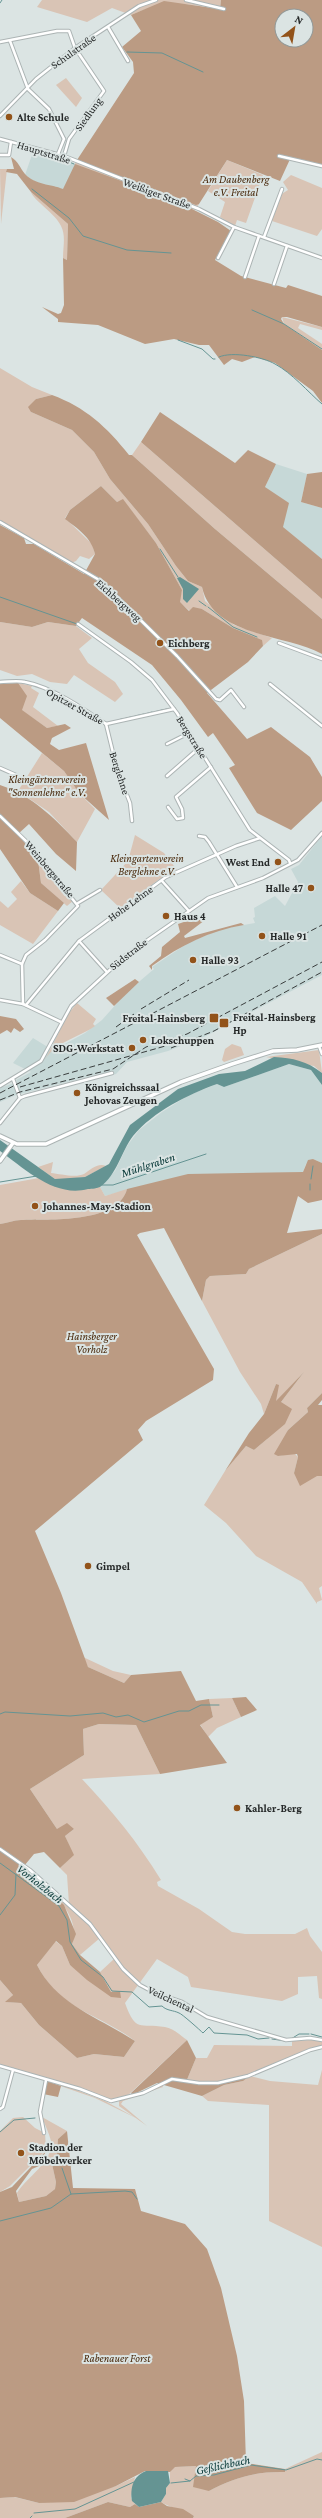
<svg xmlns="http://www.w3.org/2000/svg" width="322" height="2518" font-family="'Crimson Pro',serif">
<style>
.built{fill:#c6d8d7}
.green{fill:#d9c4b5}
.forest{fill:#bb9b83;fill-rule:evenodd}
.water{fill:#659493}
.lines{fill:none;stroke-linecap:round;stroke-linejoin:round}
.stream{stroke:#659493;stroke-width:1}
.minor-casing{stroke:#acb4b4;stroke-width:4.5}
.major-casing{stroke:#acb4b4;stroke-width:5.5}
.minor{stroke:#fff;stroke-width:2.5}
.major{stroke:#fff;stroke-width:3.5}
.rail{stroke:#3a3e3e;stroke-width:1;stroke-dasharray:6 3;stroke-linecap:butt}
.poi-dot{fill:#92531a;stroke:#dbe4e3;stroke-width:1.5}
.labels{text-anchor:middle;stroke-width:4;stroke-linejoin:round;paint-order:stroke}
.street-label{font-size:11px;fill:#252828;stroke:#dbe4e3}
.poi-label{font-size:11px;font-weight:bold;fill:#252828;stroke:#dbe4e3;text-anchor:start}
.park-label{font-size:11px;font-style:italic;fill:#472608;stroke:#dbe4e3}
.water-label{font-size:12px;font-style:italic;fill:#063736;stroke:#dbe4e3}
</style>
<rect width="100%" height="100%" fill="#dbe4e3"/>
<g class="built">
<path d="M34 149 75 164 69 204 25 175Z"/>
<path d="M276 464 307 474 301 502 322 508V559L282 527 265 487Z"/>
<path d="M322 836V975L206 1036 168 1051 127 1062 116 1074 112 1075 110 1072 98 1074 16 1095 0 1102V1088L17 1082 16 1080 31 1072 13 1063 33 1038 51 1049 50 1052 85 1033 102 1020 127 992 154 969 152 967 188 943 221 929 255 923 253 918 255 917 254 908 275 896 285 906 298 882 291 869 299 865Z"/>
<path d="M289 1064 311 1070 322 1085V1163L313 1159 306 1164 303 1172 146 1185 105 1196 100 1187 115 1171 127 1146 139 1130 162 1112 189 1095 217 1084 224 1087Z"/>
</g>
<g class="green">
<path d="M42 0H221L220 9C183 3 166 0 131 15L112 8 87 22 37 7Z"/>
<path d="M66 78 82 98 76 107 56 85Z"/>
<path d="M77 160 134 183 199 204 195 210 183 207 176 201 81 168 75 164Z"/>
<path d="M227 160 263 175 246 223 237 220 235 226 220 217 225 202 208 191Z"/>
<path d="M1 169H7L1 224 0 169Z"/>
<path d="M291 175 322 188V229L317 236 272 221 280 195 288 190 283 182Z"/>
<path d="M31 192 68 224 67 260 63 258C63 248 66 235 61 226 56 214 33 200 31 192Z"/>
<path d="M282 317 322 327V330L300 324 298 328 322 344V350L284 324Z"/>
<path d="M0 368 32 387 52 395 36 399 31 412 72 430 94 452 110 479 148 524 176 566 188 581 202 587 205 601 234 625 272 638 263 646 261 640 233 628 202 609 190 611 179 602 182 590 156 543 123 500 117 502 101 486 70 510 65 518 92 544 95 554 89 559 80 556 76 561 71 563 0 520Z"/>
<path d="M141 442 322 599V619L215 529 132 455Z"/>
<path d="M0 622 32 627 48 622 76 626 92 638 79 649 88 663 115 682 123 694 115 702 74 675 67 684 50 682 32 674 17 676 0 670Z"/>
<path d="M18 683 32 686 31 688 39 693 33 707 58 726 47 728 21 710Z"/>
<path d="M42 753 64 771 79 793 95 809 77 842 49 812 18 791Z"/>
<path d="M135 835 164 853 177 870 161 878 120 908 101 890 128 861Z"/>
<path d="M40 859 74 900 67 906 41 883 38 860Z"/>
<path d="M21 881 30 893 58 911 33 944 0 925V901L8 908 17 899 11 892Z"/>
<path d="M77 1003 96 1019 93 1024 95 1026C78 1038 55 1042 45 1060L68 1014Z"/>
<path d="M232 1044 241 1047 244 1055 224 1062 222 1060 225 1049Z"/>
<path d="M319 1050 322 1073 314 1066 266 1057Z"/>
<path d="M53 1162 51 1173C60 1174 76 1178 84 1174 90 1170 98 1162 106 1166L85 1177 60 1180 55 1179 38 1167Z"/>
<path d="M39 1178C57 1189 81 1191 100 1187L105 1196 127 1189C118 1224 48 1219 21 1220 14 1220 7 1223 0 1224V1185Z"/>
<path d="M322 1234V1393L307 1408 308 1412 288 1430 278 1456 294 1453 298 1457 294 1473 322 1476V1586L319 1588 322 1600 317 1602V1604L302 1582 256 1556 226 1523 204 1505 225 1471 246 1446 254 1450 267 1439 281 1402 304 1372 276 1402V1384L264 1414 261 1404 240 1372 202 1301 206 1280 210 1276 246 1274 249 1269Z"/>
<path d="M83 1657 113 1671 131 1675 124 1683 88 1667Z"/>
<path d="M232 1698 241 1717 217 1728 208 1737 200 1724 213 1717 209 1699Z"/>
<path d="M99 1724 136 1725 160 1774 82 1779C113 1812 137 1841 161 1880L157 1882 158 1886 199 1909 232 1932 245 1934H295L307 1928 310 1936 322 1952V1999L319 1998 317 1976 298 1977V1994L282 2001 191 1987 188 1977 157 1959 125 2003C136 2033 139 2023 165 2027 173 2028 181 2036 187 2040L126 2097 162 2084 163 2087 123 2101 121 2104 147 2126 119 2106V2100L111 2101 61 2084 105 2101 138 2119 95 2098 0 2065V1980L13 1995 6 2002 21 2003 39 2025 77 2058 94 2054 124 2057 135 2041C100 2014 59 2010 37 1965L55 1941 62 1946 70 1965 111 1992 100 1972 114 1959 100 1938 80 1955 72 1944C80 1922 62 1903 49 1887L69 1904 67 1875 60 1868 73 1855 65 1836 74 1829H57L30 1789 84 1755 83 1729Z"/>
<path d="M312 2040 322 2041V2046L310 2048 250 2076 270 2081 318 2085 322 2070V2247L269 2221V2105L208 2101 202 2096 224 2085 243 2081 186 2082 196 2058H207L214 2045 292 2046V2041Z"/>
<path d="M23 2117 35 2128 45 2133 46 2150 10 2186 0 2192V2131L13 2118Z"/>
<path d="M42 2117 67 2131 58 2139 57 2155 52 2164 56 2182 55 2189 46 2196 19 2202 17 2193C26 2178 54 2161 51 2141 49 2133 45 2125 42 2117Z"/>
<path d="M322 2452V2518H193L194 2516C185 2511 168 2507 161 2502L166 2494V2488L170 2483V2472L174 2467 196 2466 209 2491C233 2478 257 2471 285 2472V2469Z"/>
<path d="M135 2477 131 2498 135 2504 130 2507 108 2502 65 2518H0V2498L14 2497 39 2503 116 2486Z"/>
</g>
<g class="forest">
<path d="M221 0H322V165L291 157 280 181 227 160 199 204 196 205 77 160 134 73 133 62 122 47 141 31 131 15 164 1 220 9ZM282 16H306V40H282Z"/>
<path d="M11 157C18 161 20 168 25 174 35 185 51 184 63 189L75 164 176 201 218 222 231 231 215 260 241 276 286 288 288 285 322 296V327L287 317H282L281 319 284 324 322 350V403L313 391 275 363 255 357 242 362 232 359 224 365 209 345H199L174 339 145 344 98 325 58 322V319L42 307 58 314 61 313 64 305 63 258 67 260 68 224 31 192 17 174 6 172 7 169H14Z"/>
<path d="M52 395C85 407 107 427 129 455H132L215 529 322 619V654C286 634 213 637 202 587L188 581 176 566 148 524 110 479 94 452 72 430 31 412 28 407 36 399Z"/>
<path d="M160 412 235 463 248 450 276 464 265 487 289 503 283 527 322 559V599L141 442Z"/>
<path d="M322 472V508L301 502 307 474Z"/>
<path d="M101 486 117 502 123 499 156 543 182 590 180 602 189 611 193 607 202 609 233 628 262 640 263 646 248 662 207 693 247 739 271 727 310 757 322 777V801L291 830 257 813 229 768 235 765 213 733 208 737 181 700 152 665 82 618 76 626 48 622 32 627 0 622V525L24 538 26 544H34L84 574 95 554C91 537 78 529 65 519L70 510Z"/>
<path d="M18 683 27 696 22 710 47 728 65 724 71 728 52 738 50 744 59 750 86 743 109 820 79 793 64 771 0 718V684Z"/>
<path d="M0 785C33 796 54 818 77 842L76 871 56 854 29 824 18 834 38 860 41 883 64 903 58 911 30 893 0 849Z"/>
<path d="M201 916 205 920 184 936 185 938 241 923 244 925C209 931 181 945 152 966V970L149 966 161 956 162 947 180 932 178 924Z"/>
<path d="M135 979 139 982 114 1006 106 998Z"/>
<path d="M0 1016 16 1019 24 1029 20 1032 14 1028 11 1033 7 1030 0 1034Z"/>
<path d="M313 1159 322 1163V1200L308 1203 298 1196 287 1233 322 1229V1234L249 1269 246 1274 210 1276 206 1280 202 1301 164 1228 140 1233 137 1235 214 1369 213 1380 146 1421 138 1430 143 1440 35 1531 61 1593 88 1667 124 1683 131 1675 181 1671 196 1701 209 1699 213 1717 200 1725 227 1763 160 1774 136 1725 99 1724 83 1729 84 1755 30 1789 57 1829 67 1823 74 1829 65 1836 74 1855 60 1868 44 1852 34 1854 24 1866 64 1905 76 1934 72 1944 80 1955 100 1972 111 1992 120 1991 121 1998 111 1997 87 1980 70 1965 62 1946 56 1941 37 1965C57 2005 100 2018 135 2041L124 2057 94 2054 77 2058 39 2025 21 2003 5 2002 13 1995 0 1980V1224C7 1223 14 1220 21 1220 48 1219 118 1224 127 1189L188 1174 303 1172 308 1160Z"/>
<path d="M304 1372 281 1402 292 1409 285 1424 254 1450 246 1446 225 1471 249 1433 264 1414 276 1384 279 1385 276 1401Z"/>
<path d="M322 1393V1400L318 1405H322V1476H317L300 1486 294 1473 298 1457 297 1454 278 1456 274 1454 288 1430 308 1412 307 1408Z"/>
<path d="M246 1697 257 1710 241 1717 232 1698Z"/>
<path d="M187 2040 196 2058 186 2082 218 2083 248 2077 243 2081 224 2085 202 2096 157 2083 132 2095 131 2093Z"/>
<path d="M47 2081 61 2086 58 2097 43 2094Z"/>
<path d="M67 2131 73 2188 135 2189 141 2211 185 2224 207 2249 221 2288 237 2356 244 2401 246 2463 285 2469V2472C257 2471 233 2478 209 2491L193 2487 196 2466 175 2467 170 2472 145 2471 116 2486 74 2502 39 2503 15 2497 0 2498V2192L12 2187 46 2151 39 2166 32 2169 16 2191 19 2202 46 2196 55 2189 56 2182 52 2164 57 2155 58 2139Z"/>
<path d="M108 2502 130 2507 135 2504 139 2507 161 2502 167 2506 183 2509 194 2516 193 2518H65Z"/>
</g>
<g class="water">
<path d="M180 577 199 589 187 603 183 599V589L177 578Z"/>
<path d="M274 1057C293 1058 307 1061 322 1073V1085L311 1070 289 1064 224 1087 217 1084C187 1095 154 1111 133 1136 121 1152 117 1175 100 1187 98 1188 92 1189 88 1189 55 1198 25 1169 0 1151V1140L55 1179 85 1177 109 1164 130 1125 178 1089 219 1074 245 1071Z"/>
<path d="M146 2471H168L170 2483 166 2488V2494L161 2502 139 2507 132 2501C130 2488 133 2476 146 2471Z"/>
</g>
<g class="lines">
<g class="stream">
<path d="M0 3 2 0"/>
<path d="M127 52 162 53 203 72"/>
<path d="M60 158 74 164"/>
<path d="M32 189 69 218 83 236 127 250 171 253"/>
<path d="M252 310 284 324 322 349"/>
<path d="M178 340 202 349 213 359H215"/>
<path d="M219 357C232 351 263 357 275 364 292 373 308 392 322 404"/>
<path d="M160 549 178 577"/>
<path d="M0 597 77 624"/>
<path d="M199 601 206 606"/>
<path d="M208 607 233 627 257 637"/>
<path d="M162 710 167 709"/>
<path d="M154 712 162 710"/>
<path d="M145 714 152 712"/>
<path d="M135 716 144 714"/>
<path d="M126 718 131 717"/>
<path d="M121 719H124"/>
<path d="M311 1179 313 1166"/>
<path d="M0 1182 37 1176"/>
<path d="M102 1185H113L206 1154"/>
<path d="M310 1190V1184"/>
<path d="M0 1714 5 1712 70 1716 103 1713 116 1717 128 1715 144 1722 179 1711H189L201 1705H219"/>
<path d="M0 1863 59 1906 67 1920 70 1942 81 1960 103 1977 112 1991 132 1992 149 2007 162 2006C167 2011 173 2010 179 2013 181 2013 201 2031 203 2033L209 2027 214 2033 247 2035 258 2039 269 2038"/>
<path d="M0 1915 15 1895 16 1874"/>
<path d="M311 2034 322 2037"/>
<path d="M272 2039 286 2041"/>
<path d="M291 2039 299 2034H309"/>
<path d="M0 2132 14 2120 35 2118"/>
<path d="M62 2168 71 2194"/>
<path d="M0 2221 51 2208 71 2194 125 2191 132 2192 137 2199"/>
<path d="M185 2479 190 2481 196 2476 214 2475 251 2465 286 2470 317 2459 322 2460"/>
<path d="M171 2483 190 2481"/>
<path d="M34 2513 75 2509 134 2482"/>
<path d="M30 2518 32 2516"/>
</g>
<defs>
<g id="minor">
<path d="M186 0 224 9"/>
<path d="M108 27 128 61"/>
<path d="M10 41 28 89 49 109 64 139"/>
<path d="M0 42 57 31H69L75 48 104 91 69 139 64 156"/>
<path d="M0 116 36 79 75 48 139 6 156 0"/>
<path d="M0 139 64 156 199 209 234 227 322 258"/>
<path d="M58 154 64 139"/>
<path d="M0 155H9L11 142"/>
<path d="M279 156 322 166"/>
<path d="M264 237 282 189"/>
<path d="M218 258 234 227"/>
<path d="M245 277 259 236"/>
<path d="M274 284 287 246"/>
<path d="M0 522 101 581 177 656 216 699 220 700 231 690 244 707"/>
<path d="M78 624 131 662 152 680 177 713 250 830 289 860 290 863"/>
<path d="M279 643 322 659"/>
<path d="M0 682C8 682 17 680 25 682 52 687 84 709 106 724L174 709"/>
<path d="M270 684 322 726"/>
<path d="M106 724 117 769 130 803 132 821"/>
<path d="M167 744 189 733"/>
<path d="M0 768 16 775"/>
<path d="M167 776 199 748"/>
<path d="M168 807 177 819 183 818 182 809 176 797 211 767"/>
<path d="M0 816 27 842 78 906 45 940 26 955 22 964 23 1004"/>
<path d="M199 836 205 837 209 842 237 887"/>
<path d="M162 881 189 911"/>
<path d="M78 903 100 890"/>
<path d="M79 941 106 971"/>
<path d="M0 955 22 964"/>
<path d="M0 1000 23 1004 61 1022"/>
<path d="M26 1005 79 941 166 877 236 846 260 838"/>
<path d="M319 1046 322 1054"/>
<path d="M13 1079 20 1098"/>
<path d="M0 1086 41 1061 71 1006 126 955 208 898 263 878 298 860 322 833"/>
<path d="M0 1123 20 1098 25 1096 112 1073"/>
<path d="M0 1849 30 1870 90 1924 123 1969 140 1985 155 1993 182 2002 207 2017 286 2040 310 2038 322 2040"/>
<path d="M0 2066 80 2089 111 2101 143 2093 172 2079 199 2083H218L248 2076 310 2050 322 2047"/>
<path d="M0 2109 3 2107 13 2070"/>
<path d="M44 2133 40 2112 46 2080"/>
</g>
<g id="major">
<path d="M0 1136 17 1144H46L181 1082 232 1064 273 1051 297 1050 322 1045"/>
<path d="M0 1161 13 1143"/>
</g>
</defs>
<use href="#minor" class="minor-casing"/>
<use href="#major" class="major-casing"/>
<use href="#minor" class="minor"/>
<use href="#major" class="major"/>
<g class="rail">
<path d="M141 1009 189 980"/>
<path d="M116 1027 134 1014"/>
<path d="M171 1048 214 1031 322 972"/>
<path d="M20 1087 176 1043"/>
<path d="M0 1093 322 925"/>
<path d="M0 1100 20 1092 113 1069 146 1047 187 1034 322 962"/>
</g>
</g>
<g class="poi-dot">
<circle cx="9" cy="117" r="4"/>
<circle cx="160" cy="643" r="4"/>
<circle cx="278" cy="862" r="4"/>
<circle cx="311" cy="888" r="4"/>
<circle cx="166" cy="916" r="4"/>
<circle cx="262" cy="936" r="4"/>
<circle cx="193" cy="960" r="4"/>
<rect x="209" y="1013" width="10" height="10" rx="2"/>
<rect x="219" y="1018" width="10" height="10" rx="2"/>
<circle cx="143" cy="1040" r="4"/>
<circle cx="132" cy="1048" r="4"/>
<circle cx="77" cy="1093" r="4"/>
<circle cx="35" cy="1206" r="4"/>
<circle cx="88" cy="1566" r="4"/>
<circle cx="237" cy="1808" r="4"/>
<circle cx="21" cy="2153" r="4"/>
</g>
<g class="labels">
<g class="street-label">
<text transform="translate(73 51) rotate(-35)" y="4">Schulstraße</text>
<text transform="translate(88 114) rotate(-54)" y="4">Siedlung</text>
<text transform="translate(44 152) rotate(17)" y="4">Hauptstraße</text>
<text transform="translate(157 193) rotate(20)" y="4">Weißiger Straße</text>
<text transform="translate(119 600) rotate(42)" y="4">Eichbergweg</text>
<text transform="translate(75 706) rotate(29)" y="4">Opitzer Straße</text>
<text transform="translate(192 737) rotate(58)" y="4">Bergstraße</text>
<text transform="translate(120 773) rotate(72)" y="4">Berglehne</text>
<text transform="translate(50 869) rotate(50)" y="4">Weinbergstraße</text>
<text transform="translate(130 903) rotate(-36)" y="4">Hohe Lehne</text>
<text transform="translate(128 954) rotate(-38)" y="4">Südstraße</text>
<text transform="translate(171 1999) rotate(25)" y="4">Veilchental</text>
</g>
<g class="poi-label">
<text x="17" y="121">Alte Schule</text>
<text x="168" y="647">Eichberg</text>
<text x="270" y="866" text-anchor="end">West End</text>
<text x="303" y="892" text-anchor="end">Halle 47</text>
<text x="174" y="920">Haus 4</text>
<text x="270" y="940">Halle 91</text>
<text x="201" y="964">Halle 93</text>
<text x="233" y="1021">Freital-Hainsberg<tspan x="233" dy="13">Hp</tspan></text>
<text x="205" y="1022" text-anchor="end">Freital-Hainsberg</text>
<text x="151" y="1044">Lokschuppen</text>
<text x="124" y="1052" text-anchor="end">SDG-Werkstatt</text>
<text x="85" y="1091">Königreichssaal<tspan x="85" dy="13">Jehovas Zeugen</tspan></text>
<text x="43" y="1210">Johannes-May-Stadion</text>
<text x="96" y="1570">Gimpel</text>
<text x="245" y="1812">Kahler-Berg</text>
<text x="29" y="2151">Stadion der<tspan x="29" dy="13">Möbelwerker</tspan></text>
</g>
<g class="park-label">
<text x="236" y="183">Am Daubenberg<tspan x="236" dy="13">e.V. Freital</tspan></text>
<text x="47" y="783">Kleingärtnerverein<tspan x="47" dy="13">"Sonnenlehne" e.V.</tspan></text>
<text x="147" y="862">Kleingartenverein<tspan x="147" dy="13">Berglehne e.V.</tspan></text>
<text x="92" y="1340">Hainsberger<tspan x="92" dy="13">Vorholz</tspan></text>
<text x="117" y="2362">Rabenauer Forst</text>
</g>
<g class="water-label">
<text transform="translate(148 1165) rotate(-18)" y="4">Mühlgraben</text>
<text transform="translate(40 1884) rotate(38)" y="4">Vorholzbach</text>
<text transform="translate(223 2465) rotate(-12)" y="4">Geßlichbach</text>
</g>
</g>
<g transform="translate(294 28) rotate(31)"><circle r="19" fill="#dbe4e3" stroke="#929998"/>
<path d="M0-3L7 15L0 10L-7 15Z" fill="#92531a"/>
<text y="-6" font-size="11" font-weight="bold" text-anchor="middle" fill="#252828">N</text>
</g>
</svg>
